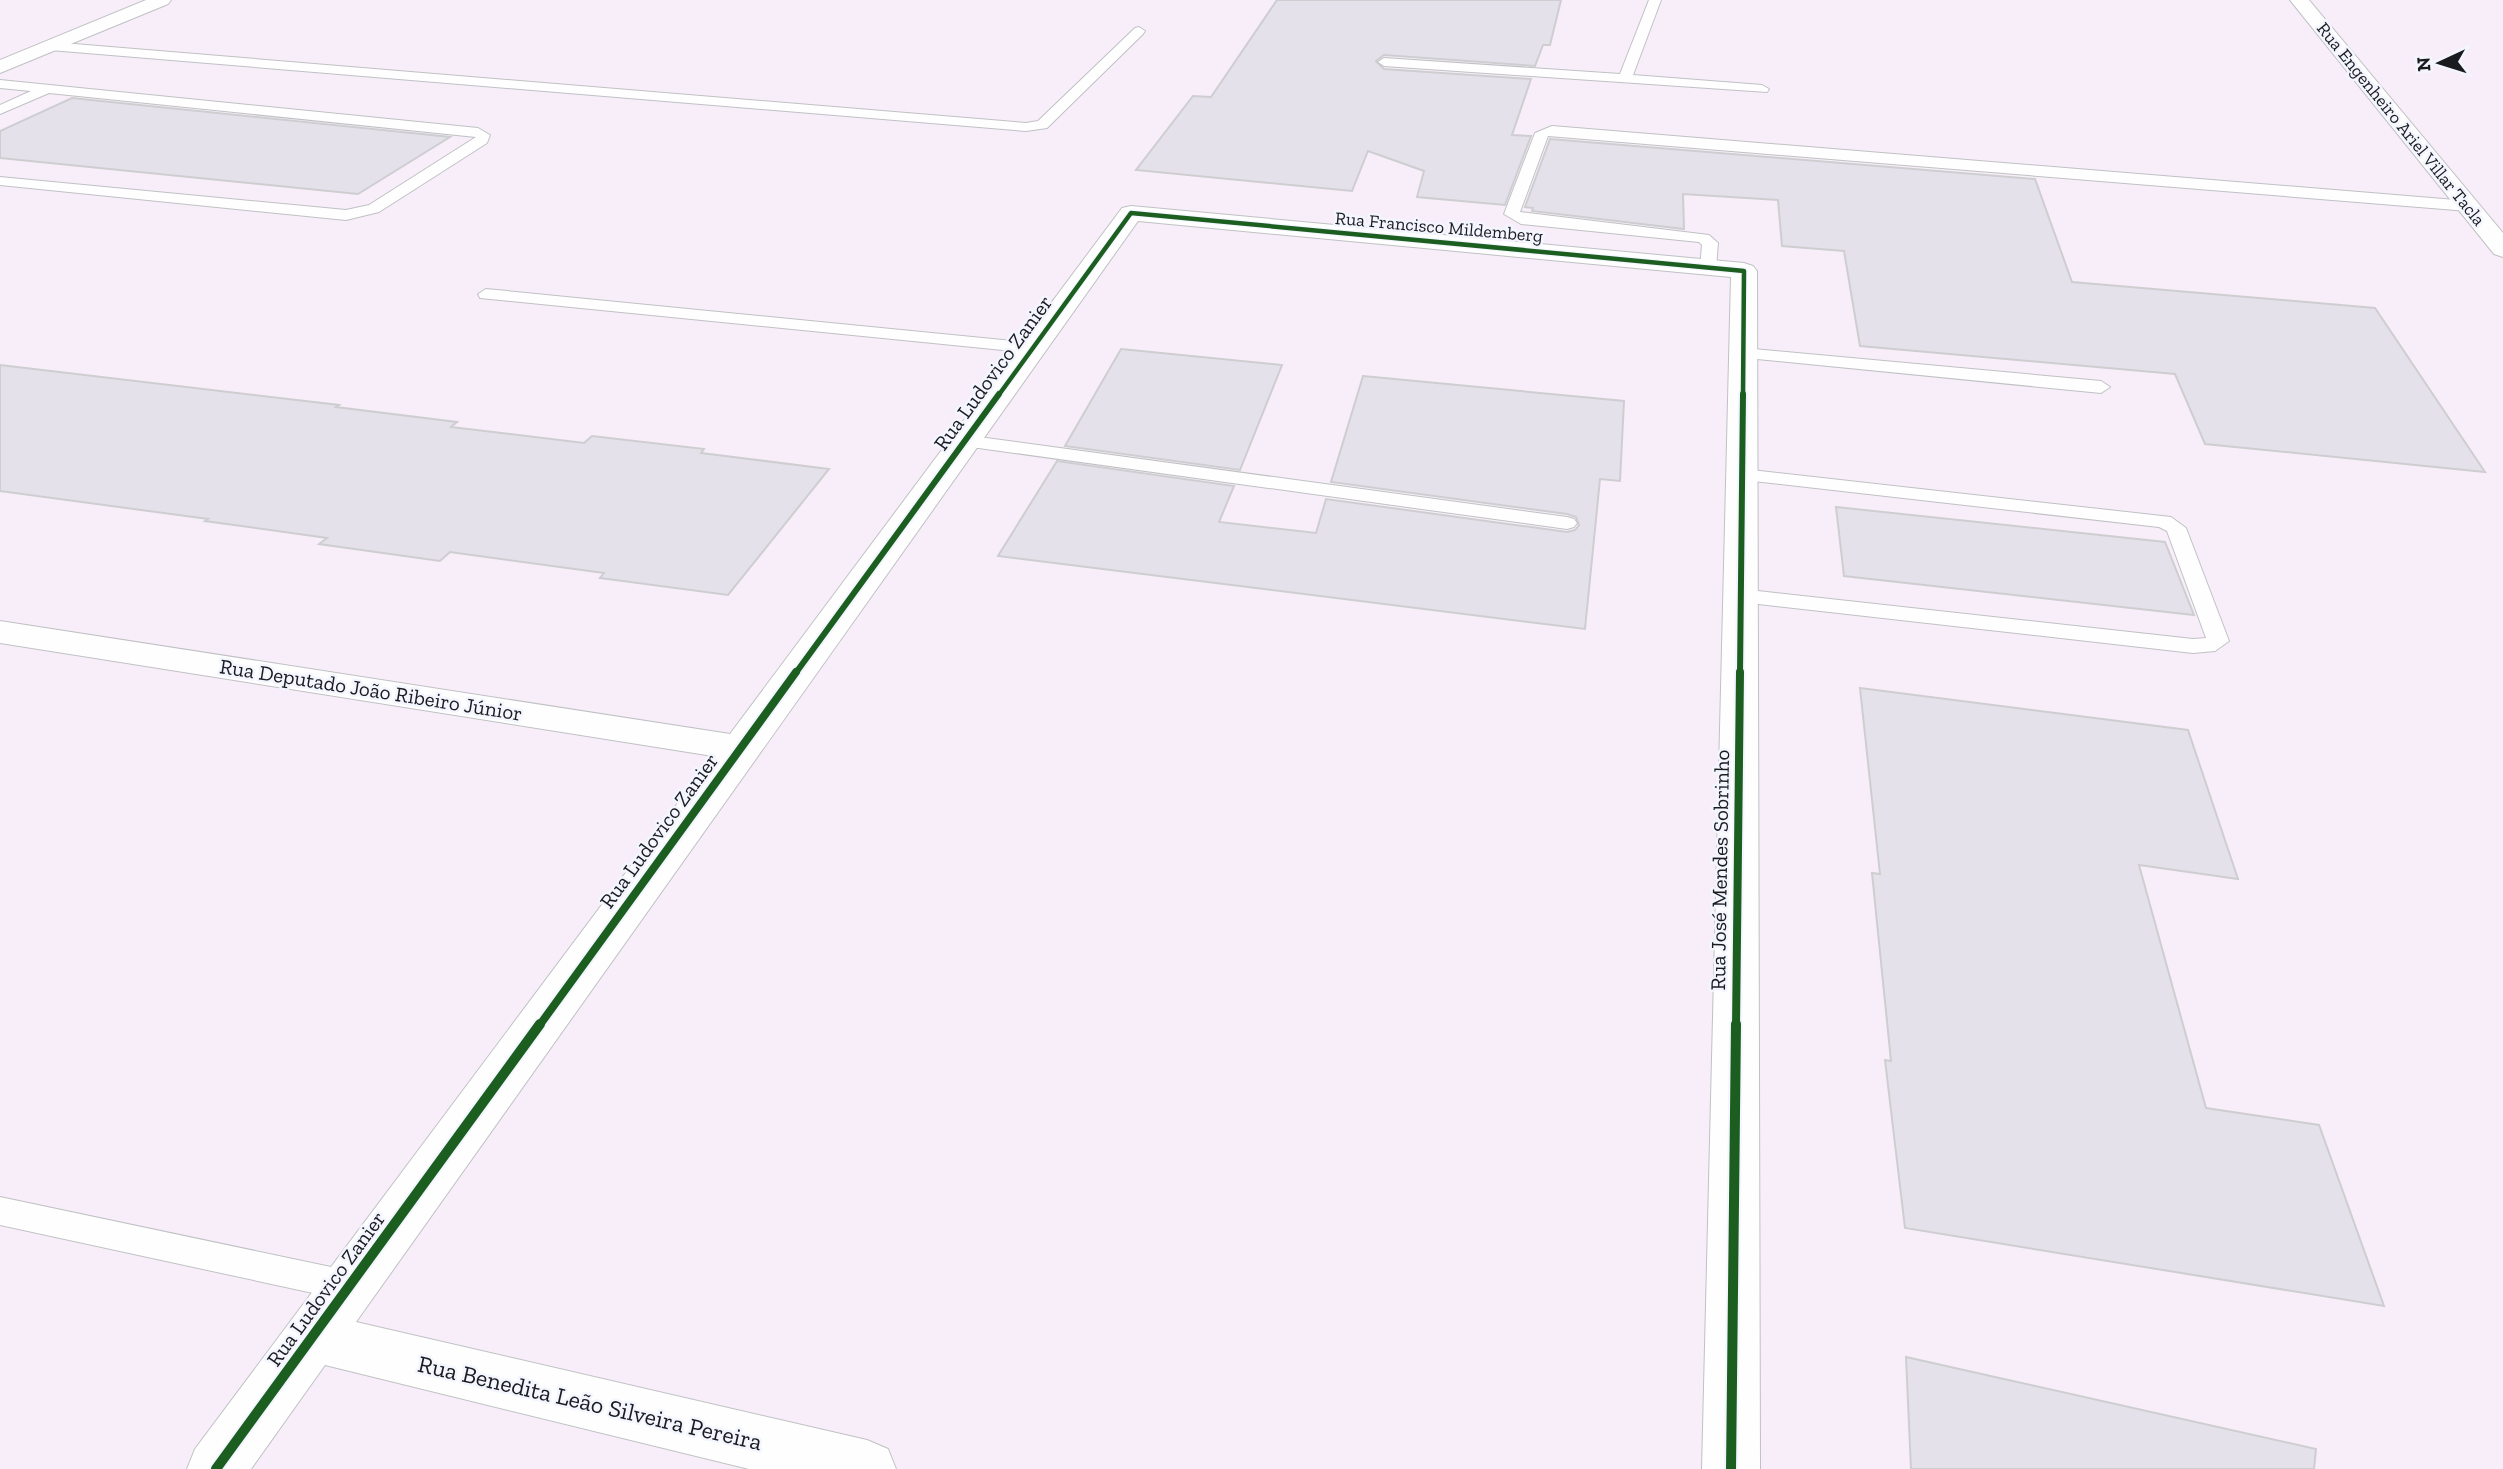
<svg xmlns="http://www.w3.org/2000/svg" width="2503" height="1469" font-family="'Zilla Slab',serif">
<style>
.industrial{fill:#f7eef9}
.building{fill:#e5e1eb;stroke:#ceced1;stroke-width:2}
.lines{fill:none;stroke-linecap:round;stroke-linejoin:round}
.lane-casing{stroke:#c0c1c4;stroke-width:2}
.street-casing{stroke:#c0c1c4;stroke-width:2}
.lane{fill:#fefefe;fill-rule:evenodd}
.street{fill:#fefefe;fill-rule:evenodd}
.cycleway-far3-casing{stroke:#f3f6fe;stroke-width:7}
.cycleway-far2-casing{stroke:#f3f6fe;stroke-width:10}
.cycleway-far1-casing{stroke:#f3f6fe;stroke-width:12}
.cycleway-casing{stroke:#f3f6fe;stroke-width:14}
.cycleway-far3{stroke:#1b5e20;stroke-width:4.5}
.cycleway-far2{stroke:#1b5e20;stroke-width:6}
.cycleway-far1{stroke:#1b5e20;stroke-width:8}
.cycleway{stroke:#1b5e20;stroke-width:10}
.labels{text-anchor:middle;stroke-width:5;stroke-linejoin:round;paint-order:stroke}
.far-street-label{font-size:18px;fill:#1a1b1f;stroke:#f3f6fe}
.street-label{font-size:21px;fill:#1a1b1f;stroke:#f3f6fe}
.near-street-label{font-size:24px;fill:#1a1b1f;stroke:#f3f6fe}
</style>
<rect width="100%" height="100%" fill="#f6f7fb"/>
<rect class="industrial" x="0" y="0" width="2503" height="1469"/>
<g class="building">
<path d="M1277 0H1561L1550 45H1543L1535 66 1384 55 1376 61 1384 69 1531 79 1512 135 1531 136 1505 205 1417 197 1424 171 1368 151 1352 191 1136 170 1193 96 1211 97Z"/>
<path d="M72 98 450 137 358 194 0 158V131Z"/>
<path d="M1550 139 2035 179 2072 282 2375 308 2485 472 2205 444 2175 374 1860 346 1844 251 1782 246 1778 200 1683 194 1684 229 1532 211 1533 208 1525 207Z"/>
<path d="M1121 349 1282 365 1240 470 1065 446Z"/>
<path d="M0 365 339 405 336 407 457 422 451 427 584 443 592 436 704 449 701 453 829 469 728 595 600 578 604 573 450 552 440 561 319 544 327 538 205 521 208 519 0 491Z"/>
<path d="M1363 376 1624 401 1620 481 1600 479 1585 629 998 556 1057 461 1234 486 1219 522 1316 533 1326 499 1567 532 1575 530 1579 525 1576 517 1567 514 1331 482Z"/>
<path d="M1836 507 2165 542 2194 615 1844 576Z"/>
<path d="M1860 688 2188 730 2238 879 2139 865 2206 1108 2319 1125 2384 1306 1905 1228 1885 1060 1891 1061 1872 873 1880 874Z"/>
<path d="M1906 1357 2316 1449 2314 1469H1911Z"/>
</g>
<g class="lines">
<defs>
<g id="lane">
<path d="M1649 0H1661L1633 75 1762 85 1769 89 1767 92 1384 66 1378 62 1384 58 1620 74Z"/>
<path d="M1139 27 1145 31 1143 34 1047 128 1026 131 50 50 44 46 50 42 1026 123 1038 121 1135 28Z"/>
<path d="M0 80 478 128 490 135 487 143 379 212 346 220 0 185V177L346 210 369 205 476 137 49 93 0 114V105L31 91 0 88Z"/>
<path d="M1552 126 2468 201 2476 206 2468 211 1548 136 1520 212 1709 235 1718 243 1716 268 1708 273 1700 268 1702 245 1699 242 1521 224 1504 214 1535 133Z"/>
<path d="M486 289 1033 343 1042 348 1033 353 480 298 478 294Z"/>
<path d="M1743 348 2101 381 2110 387 2101 393 1737 357 1734 353 1737 349Z"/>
<path d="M964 435 1567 517 1574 519 1577 523 1574 527 1567 529 957 445 954 441 957 437Z"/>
<path d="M1742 469 2171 517 2186 528 2229 641 2215 651 2193 653 1732 601 1729 596 1732 591 1740 589 2193 639 2206 638 2167 531 2159 527 1735 479 1732 475 1735 471Z"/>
<path d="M0 1197 350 1271 362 1275 367 1286 362 1297 350 1301 0 1225Z"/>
</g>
<g id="street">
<path d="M146 0H171L168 4 0 73V60Z"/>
<path d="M2290 0H2309L2503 233V257L2494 254Z"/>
<path d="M1131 206 1744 263 1753 266 1757 271 1760 1469H1702L1731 277 1138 221 356 1322 867 1440 888 1449 896 1469H749L325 1365 251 1469H187L195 1449 713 756 0 643V621L730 734 1122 208Z"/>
</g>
</defs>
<use href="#lane" class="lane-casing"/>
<use href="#street" class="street-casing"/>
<use href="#lane" class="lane"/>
<use href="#street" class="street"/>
<defs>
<path id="cycleway-far3" d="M998 396 1131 213 1744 271 1743 396"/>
<g id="cycleway-far2">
<path d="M795 674 999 394"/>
<path d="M1740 674 1743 394"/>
</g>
<g id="cycleway-far1">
<path d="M539 1026 796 672"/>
<path d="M1736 1026 1740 672"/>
</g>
<g id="cycleway">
<path d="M216 1469 540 1024"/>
<path d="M1731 1469 1736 1024"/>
</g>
</defs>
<use href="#cycleway-far3" class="cycleway-far3-casing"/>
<use href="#cycleway-far2" class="cycleway-far2-casing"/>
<use href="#cycleway-far1" class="cycleway-far1-casing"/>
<use href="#cycleway" class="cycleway-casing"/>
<use href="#cycleway-far3" class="cycleway-far3"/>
<use href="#cycleway-far2" class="cycleway-far2"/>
<use href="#cycleway-far1" class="cycleway-far1"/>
<use href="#cycleway" class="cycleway"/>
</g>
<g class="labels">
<g class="far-street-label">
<text transform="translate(2401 124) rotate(51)" y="6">Rua Engenheiro Ariel Villar Tacla</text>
<text transform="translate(1439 227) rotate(5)" y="6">Rua Francisco Mildemberg</text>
</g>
<g class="street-label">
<text transform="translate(993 373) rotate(-54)" y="7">Rua Ludovico Zanier</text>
<text transform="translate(371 690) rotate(9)" y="7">Rua Deputado João Ribeiro Júnior</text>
<text transform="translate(659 831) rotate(-54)" y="7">Rua Ludovico Zanier</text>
<text transform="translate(1720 870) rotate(-89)" y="7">Rua José Mendes Sobrinho</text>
<text transform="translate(326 1289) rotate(-54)" y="7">Rua Ludovico Zanier</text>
</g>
<g class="near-street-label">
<text transform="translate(590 1403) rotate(13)" y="8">Rua Benedita Leão Silveira Pereira</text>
</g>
</g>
<g transform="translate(2440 63) rotate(266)" stroke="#f3f6fe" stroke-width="5" paint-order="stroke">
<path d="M0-5L12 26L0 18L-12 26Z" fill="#1a1b1f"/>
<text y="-10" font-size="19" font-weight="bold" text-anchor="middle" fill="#1a1b1f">N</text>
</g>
</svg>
